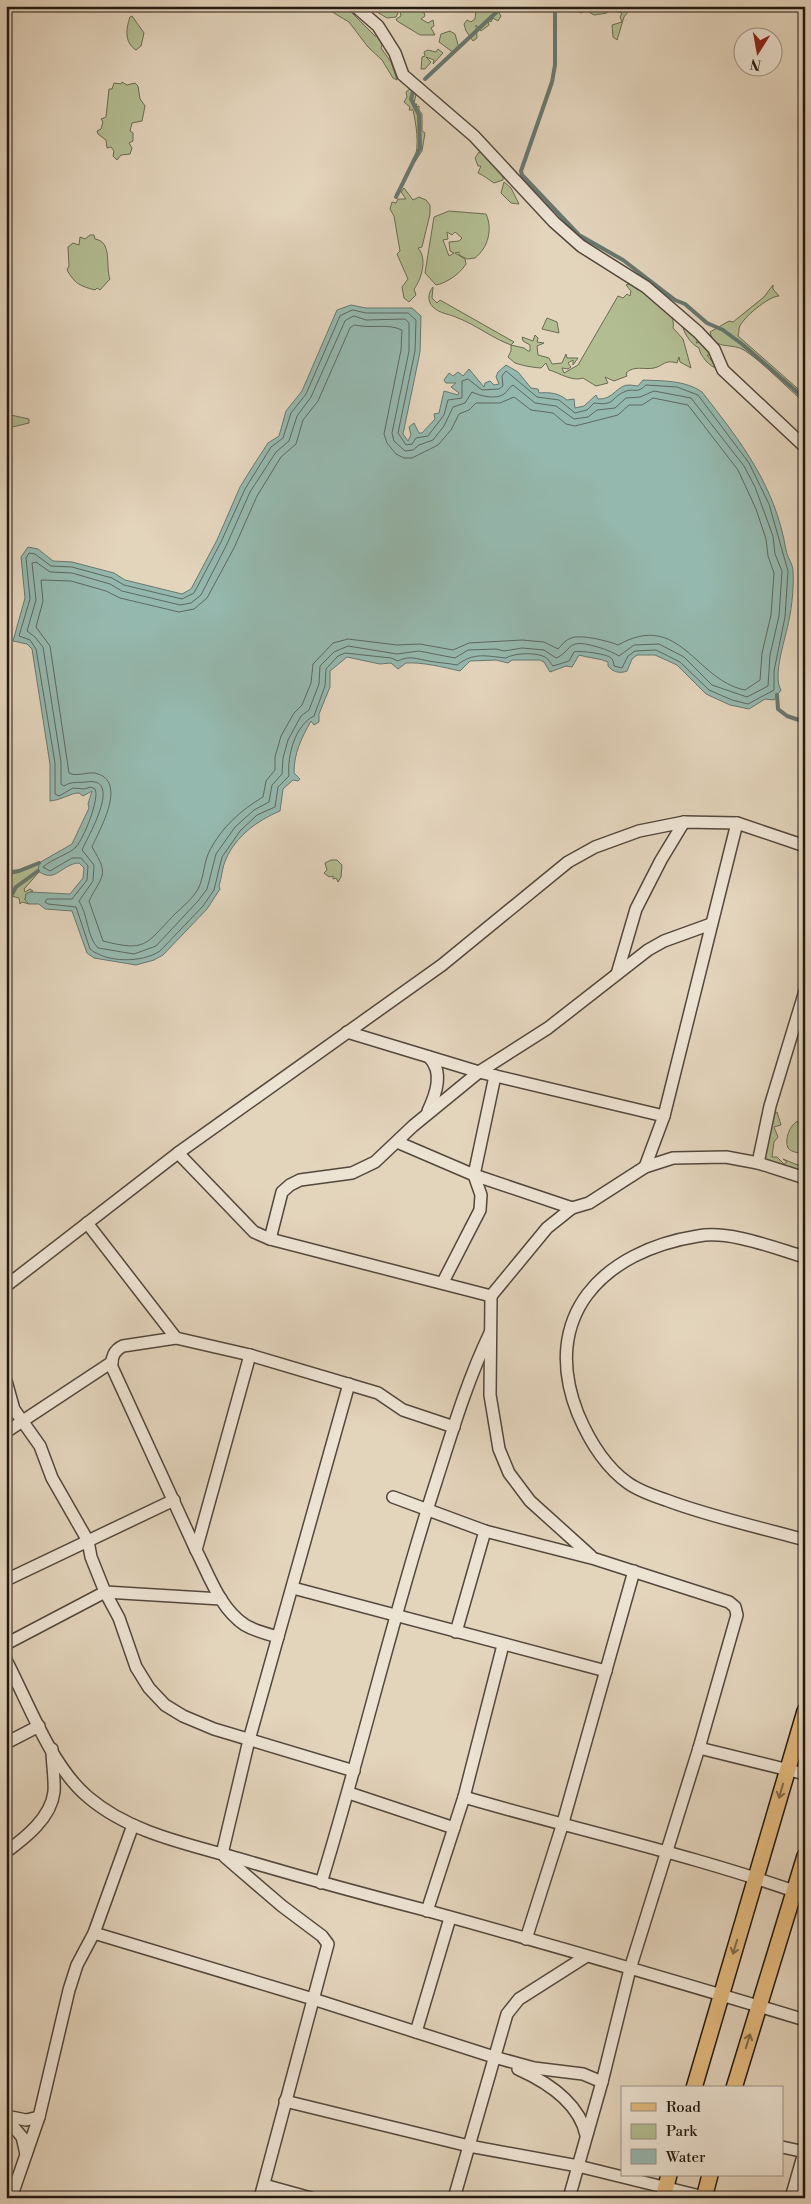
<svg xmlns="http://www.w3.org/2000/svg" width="811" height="2204" font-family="'Libre Bodoni',serif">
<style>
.green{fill:#b2bd92;stroke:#6a6b52;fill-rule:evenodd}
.water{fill:#95b8ae;stroke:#67786f}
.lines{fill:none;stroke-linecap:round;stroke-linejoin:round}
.shore{stroke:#5c6860;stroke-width:1}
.stream{stroke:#67786f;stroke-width:4}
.minor-casing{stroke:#53483c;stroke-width:14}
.major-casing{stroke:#231911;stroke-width:18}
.minor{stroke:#ede3d3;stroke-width:11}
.major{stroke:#e2ba7e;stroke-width:15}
.oneway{stroke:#826a48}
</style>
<rect width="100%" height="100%" fill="#e3d4bc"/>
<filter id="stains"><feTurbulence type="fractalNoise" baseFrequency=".004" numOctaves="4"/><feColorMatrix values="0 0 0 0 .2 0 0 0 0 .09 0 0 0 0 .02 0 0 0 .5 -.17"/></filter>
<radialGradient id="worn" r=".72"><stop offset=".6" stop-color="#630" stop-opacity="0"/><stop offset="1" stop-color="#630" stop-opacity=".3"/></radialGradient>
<g class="green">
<path d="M322 6 347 8 375 36 378 35 383 42 381 48 391 62 397 80 393 78 382 60 368 47 349 22Z"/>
<path d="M367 6H391L398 13 396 17 387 18Z"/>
<path d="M399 6H422L425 16 421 19 428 23 433 20 434 26 431 28 435 35H420L397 21 396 19 401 16Z"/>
<path d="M479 6H500L498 11 501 16 498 21 493 18 491 22 488 20 489 25 481 31 476 25 477 38 473 41 466 31 464 24 467 20 471 22 475 19 476 10Z"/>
<path d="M574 6H610L607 13 594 15 585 10 582 13 574 11Z"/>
<path d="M616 6H633L624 17 617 40 613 37 612 25 622 22 620 17 622 13 617 12Z"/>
<path d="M132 16 144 33 141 46 136 50C124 42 126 29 130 17Z"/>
<path d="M450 31 455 34 459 48 454 53 439 42 441 34Z"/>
<path d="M438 49 443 53 433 64 434 60 426 57 431 62 425 69H421L422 57 425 56 424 52 428 50 436 52Z"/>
<path d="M122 82 127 85 135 83 138 86 140 99 145 106 142 121 132 123 130 131 133 133V141L129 143 132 148 130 154 121 155 117 160 113 156 114 151 111 147 107 148 106 140 98 134 97 131 101 129 103 122 101 119 106 117 109 89H112L114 83 121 84Z"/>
<path d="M411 88 416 94 414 104H417L416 107 419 106V110L422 114V131L425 133 422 151 414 163C420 143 416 125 413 110H409L410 107 404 102 407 97 406 92Z"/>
<path d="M479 152 482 153 503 175V180L494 183C488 179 483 175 478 173L481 166H478L475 158Z"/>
<path d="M504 182 511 188 519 204 511 203 501 193Z"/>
<path d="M404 188 413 200 419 197 426 200 430 205V214L422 247 418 248C428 259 421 280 414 289L416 295 409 302 404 298 402 287 408 279 397 254 400 251 394 216 390 209 392 202 396 203 398 199H406L401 192Z"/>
<path d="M449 211 486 214C493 229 488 248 475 258L467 259 459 255V252L455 253 465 259 466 264C459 275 446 283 436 285L425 273 434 217ZM447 232 452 235 455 232 462 238 459 241 449 242 450 251 454 253 449 256 443 240 448 239Z"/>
<path d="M90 235H94L95 239C113 242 105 266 110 279L100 290 97 288 95 290C80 286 75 284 67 270L69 266 68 247 73 243 79 245 80 237 85 239Z"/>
<path d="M630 284 637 287 636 289H641C652 298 677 312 673 328L683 339 691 368 680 362 679 357 677 363C665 359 663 366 654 368 645 370 634 365 626 373L627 376 614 381 605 377 608 383 596 386 583 378C572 382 560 373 549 370L546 363 541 368C529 367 525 366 515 363L508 357 511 351V345C492 338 476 325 458 318 450 314 440 314 433 307 427 301 428 293 433 287L432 298 437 303 440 300 514 342 511 345 524 348 528 351H530V345L523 341 522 337 533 341 535 335 538 338 537 342 544 343 537 346 538 355 549 358 552 364 562 363 566 354 567 358H578L573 365V360L568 363 571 367 568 369 562 368 564 373 578 365 618 296 623 298 627 294 630 296 631 291 626 285Z"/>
<path d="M773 285V289L779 296C769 296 742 318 739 328 739 330 739 333 738 336L805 395V403C788 389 760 359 742 349 729 343 714 350 710 332L729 321 733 322 764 297Z"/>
<path d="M547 318 557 322 559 333 542 329Z"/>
<path d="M682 323 698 340 696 343 701 342 713 355H707L718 369C710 367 700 356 699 348 691 344 683 333 682 323Z"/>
<path d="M6 414 29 419V423L12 427 6 432Z"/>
<path d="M331 860H337L342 865 341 877 338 882 336 878 333 879V876L329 877 324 873 327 870 325 863Z"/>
<path d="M39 863V872L24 889 25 892 30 889 33 891 26 894 25 900 29 904 22 902 20 904 19 898 11 896 8 902 6 901V872L15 873Z"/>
<path d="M777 1112 781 1125 774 1127 778 1137 774 1142 772 1157H777L784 1164 787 1162 783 1159 805 1168V1173L766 1160 765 1155 775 1113Z"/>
<path d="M798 1121 799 1124 800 1121 805 1122 803 1154C799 1153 791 1152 788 1148 784 1140 790 1124 798 1121Z"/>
</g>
<path class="water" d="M351 305 366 308H412L421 316 420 352 403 434 408 441 411 435 409 427 414 423 419 433H422L435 419 434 414 439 413 444 391 458 395 459 393 451 387 456 383H446L444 380 449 373 453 376 458 372 463 376 469 369 484 387 485 383 490 381 494 385 499 384 496 377 498 372 506 365 518 372 531 388 538 389 539 393C549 392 559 393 567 400L574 399 575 408 584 406 596 395 598 399C614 400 617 384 630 385 633 385 635 386 638 386L643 380C662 381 685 380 702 392 741 442 775 485 786 550 787 557 793 564 793 571 794 586 792 606 789 620 786 637 772 676 781 690L774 700 765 699 749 709 730 705 706 694 677 665 655 655H637L632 659 627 671C620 674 613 672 608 666V662C600 658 588 658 579 655L572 667 566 666 550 672 544 662 540 660H512L508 663 496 660 470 661 460 671C443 667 422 662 406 663L398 669 391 663 380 664 347 657 330 671V687L319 714V722L314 725 311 721C301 739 294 753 294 773L300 779 298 781 293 780 283 789 280 811C258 820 236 836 226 859 222 867 222 877 219 886L220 889 207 909 163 955 154 960 136 965 94 958 87 953 72 911 45 909 39 904H29L25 900 26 894 30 892 70 894 83 878 84 868 79 863C61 864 56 884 38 871L39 863 72 844 89 808 88 804 92 791 83 796 79 793C70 793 62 800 50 801V764L32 649 27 644 13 641 25 598 21 557 28 547 38 549 53 561 72 562 114 573 125 580 182 594 191 589 217 540 240 487 253 466 268 443 279 436 286 411 302 391 337 310Z"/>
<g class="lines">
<g class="shore">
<path d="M353 310 366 313H408L416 320 415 351 398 433 406 445 412 444 416 438 428 436 444 415 448 400 462 398V381L468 379 482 390 499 389 503 386 502 376 506 371 537 397 559 400 575 413 587 410 594 403C616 406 610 398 624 392 634 387 636 395 646 385L677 387 698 395 749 463 769 504 788 571 785 617 774 671V690L748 704 732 700 709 690 680 662 656 650 635 651 628 656 622 668 614 666C614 664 613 659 611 658 608 654 578 650 574 652L569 661 553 666C550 663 549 659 545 657 536 652 514 653 506 658 486 656 474 652 457 665 448 663 438 663 429 661 416 659 410 655 398 661L391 658 345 653 338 656 326 669 325 686 314 716C295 725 287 756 289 776L278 787 275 807 257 815 240 831 222 857 214 890 203 906 160 951C142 963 107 963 90 949L76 907 48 904 45 902 47 899H72L87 880 88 866 81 858H72L50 871 43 867C50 860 71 853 76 847 84 838 100 798 95 789L91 787 84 789 73 788 59 796 55 794V763L36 649 30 640 19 636 30 599 26 558 29 553 35 554 51 566 72 567 112 578 124 585 182 599 194 593 221 542 245 489 271 447 283 438 291 413 306 394 340 316Z"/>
<path d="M354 316 366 320 405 319 409 323V351L392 433 394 441 405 451 413 450 419 445 433 440 444 426 453 407 465 403 472 392C480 396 496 400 504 394 508 391 509 387 513 385L535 403 556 406 574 419 588 417 597 410 615 408 626 398 640 397 654 391 691 398 744 466 755 487 773 536 775 554 782 571 779 616 770 655 768 686 747 697 712 685 684 657 659 644 634 645 619 656C612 651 584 641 575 644 567 647 565 655 556 658L544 650 522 648 504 651 496 649 468 650 455 658 419 651 397 654 348 646 334 652 320 666 319 684 309 710 301 716 288 740 283 758 282 774 272 785 269 802 254 810 235 827 216 854 207 889 198 901 156 946 134 954 98 948C87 937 88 915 79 901L93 881 94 865 82 850C88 836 124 776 86 782 78 783 72 781 64 786L61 784V762L43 647 35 637 27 631 36 600 32 563 36 562 50 572 72 573 110 584 122 591 180 605 191 603 201 595 227 544 250 492 276 452 289 441 297 416 311 397 345 321Z"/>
<path d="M355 325C371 329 387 323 402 330L401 350 384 434 387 443 396 454 404 458H412L438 445 451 430 459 414 469 410 476 403H500L514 397 531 410 553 413 566 424 575 426 618 415 629 405H642L653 398 688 405 738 470 756 509 766 539 768 556 774 573 771 615 762 653 760 680 745 690C695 680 680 610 618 645 609 641 580 634 571 638 565 640 562 645 558 649L544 642 522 640 469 643 453 650 420 644 397 645 348 639 333 643 313 664 311 683 302 705 294 713 281 736 275 757V770L266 781 263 797C241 810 222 827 210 850 204 861 204 876 199 887 194 898 182 907 174 915 145 945 146 952 103 941L89 901C102 875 110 876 92 847 99 830 129 781 95 773 86 772 76 777 69 773L50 646 36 627 43 601 41 580 71 581 106 591 120 598 179 612 194 609 207 598 234 548 257 496 281 457 296 444 303 420 318 401 350 328Z"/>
</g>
<g class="stream">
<path d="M549 6 555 10V65L552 82 521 171 522 175 579 235 623 260 675 300 685 304 707 323 723 330 742 344 805 399"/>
<path d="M425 79 503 6"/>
<path d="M396 197 420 148 419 115 411 99 413 91"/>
<path d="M777 695 778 709 787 716 805 722"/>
<path d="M6 873 19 871 39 863"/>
<path d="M6 898 11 896 16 887 38 871"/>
</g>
<defs>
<g id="minor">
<path d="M355 6 378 26 395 53 403 75 474 136 554 222 581 246 646 287 698 332 714 349 723 370 805 447"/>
<path d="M617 974 636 909 661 860 684 822"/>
<path d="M347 1032 479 1072 664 1116"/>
<path d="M428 1111C436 1094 444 1072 429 1057"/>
<path d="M397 1142 474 1175 572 1208"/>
<path d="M178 1153 254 1232 270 1239 491 1296"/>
<path d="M758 1163 770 1106 805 991"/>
<path d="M645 1167 664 1116 737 823"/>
<path d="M87 1223 176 1338 250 1355 378 1393 403 1410 454 1427"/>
<path d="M270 1239 282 1192 290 1185 300 1180 352 1173 375 1162 413 1126 479 1072 548 1028 648 950 664 941 711 924"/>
<path d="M805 1257C774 1248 730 1230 698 1236 603 1251 539 1316 578 1414 589 1440 604 1466 628 1483 639 1491 654 1496 666 1500 711 1517 759 1527 805 1540"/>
<path d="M443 1282 480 1210 481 1195 474 1175 495 1076"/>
<path d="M6 1286 178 1153 442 965 568 862 595 847 639 831 684 822 737 823 805 846"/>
<path d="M176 1338 123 1346C114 1350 111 1358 112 1367L196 1550"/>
<path d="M250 1355 196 1550C209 1575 220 1609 245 1625 255 1631 267 1634 278 1637"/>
<path d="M6 1381 13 1406"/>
<path d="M6 1398 40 1446 52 1478 88 1541 91 1557 105 1592 119 1618 136 1667 149 1688 165 1705 183 1716 214 1729 354 1771"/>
<path d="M6 1432 112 1362"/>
<path d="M393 1497 485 1531 595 1559 729 1602 735 1607 737 1615 699 1748 630 1969 602 2082 569 2198"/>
<path d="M591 1556 530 1501 509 1473 499 1449 490 1395 491 1296 547 1228 572 1208 589 1203 645 1167 673 1158 726 1157 758 1163 805 1178"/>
<path d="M6 1580 174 1500"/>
<path d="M293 1588 606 1671"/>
<path d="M456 1632 485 1531"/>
<path d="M6 1644 105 1592 221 1599"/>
<path d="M6 1660C28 1702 51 1766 88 1797 130 1833 188 1844 240 1859 301 1877 363 1894 425 1910 552 1945 679 1982 805 2020"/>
<path d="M6 1743 39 1726"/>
<path d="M699 1748 805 1774"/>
<path d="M349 1793 454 1828"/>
<path d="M464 1797C577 1830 694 1855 805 1895"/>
<path d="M6 1852C25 1838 51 1818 54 1792 55 1779 52 1763 52 1749"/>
<path d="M222 1854 249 1740 349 1384"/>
<path d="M225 1857 282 1906 322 1936 328 1944 260 2198"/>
<path d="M321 1883C362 1750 393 1614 436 1482 452 1432 467 1381 490 1333"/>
<path d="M427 1911 464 1797 503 1645"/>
<path d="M94 1933 313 1999 494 2057 534 2068 583 2074 602 2082"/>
<path d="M526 1939 562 1826 634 1571"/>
<path d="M416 2032 450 1918"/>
<path d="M518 2069C547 2082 579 2102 586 2135"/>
<path d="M285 2101 469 2146 578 2166 704 2197"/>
<path d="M6 2116 26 2120 39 2117"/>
<path d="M6 2118 22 2137 26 2154"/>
<path d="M782 2147 805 2152"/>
<path d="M264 2185 311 2198"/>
<path d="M11 2198 39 2117 69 1990 77 1965 94 1933 133 1825"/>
<path d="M454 2198 507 2014 519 1999 585 1957"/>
<path d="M791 2198 805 2149"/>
</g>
<g id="major">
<path d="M694 2088 805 1711"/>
<path d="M734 2088 805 1856"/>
<path d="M663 2198 669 2175"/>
<path d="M704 2198 710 2175"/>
</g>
</defs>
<use href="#minor" class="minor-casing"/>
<use href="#major" class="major-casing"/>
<use href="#minor" class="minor"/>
<use href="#major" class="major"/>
</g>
<defs><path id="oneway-shaft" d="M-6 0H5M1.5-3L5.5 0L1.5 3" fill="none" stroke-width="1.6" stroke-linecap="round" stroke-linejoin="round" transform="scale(1.25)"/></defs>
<g class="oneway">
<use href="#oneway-shaft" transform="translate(781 1791) rotate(106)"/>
<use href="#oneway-shaft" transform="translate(735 1947) rotate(107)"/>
<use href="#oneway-shaft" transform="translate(748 2041) rotate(-73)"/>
</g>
<rect width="811" height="2204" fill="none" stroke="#e3d4bc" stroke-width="25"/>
<rect x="8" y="8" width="796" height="2189" fill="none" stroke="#231911" stroke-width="2.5"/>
<rect x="12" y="12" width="786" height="2179" fill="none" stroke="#231911"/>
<rect x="621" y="2086" width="162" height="90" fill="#ede3d3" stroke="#9c9285"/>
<rect x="631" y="2103" width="25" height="8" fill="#e2ba7e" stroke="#9c9285"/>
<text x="666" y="2112" font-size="15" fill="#231911">Road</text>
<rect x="631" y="2124" width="25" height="15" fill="#b2bd92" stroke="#9c9285"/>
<text x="666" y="2136" font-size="15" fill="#231911">Park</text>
<rect x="631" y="2149" width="25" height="15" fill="#95b8ae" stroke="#9c9285"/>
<text x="666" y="2162" font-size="15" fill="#231911">Water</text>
<g transform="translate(758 52) rotate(191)"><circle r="24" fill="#ede3d3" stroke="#9c9285"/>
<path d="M0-4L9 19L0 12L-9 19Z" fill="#8f2418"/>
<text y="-8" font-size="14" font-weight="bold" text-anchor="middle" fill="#231911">N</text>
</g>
<rect width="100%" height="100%" filter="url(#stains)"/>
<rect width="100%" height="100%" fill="url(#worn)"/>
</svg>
